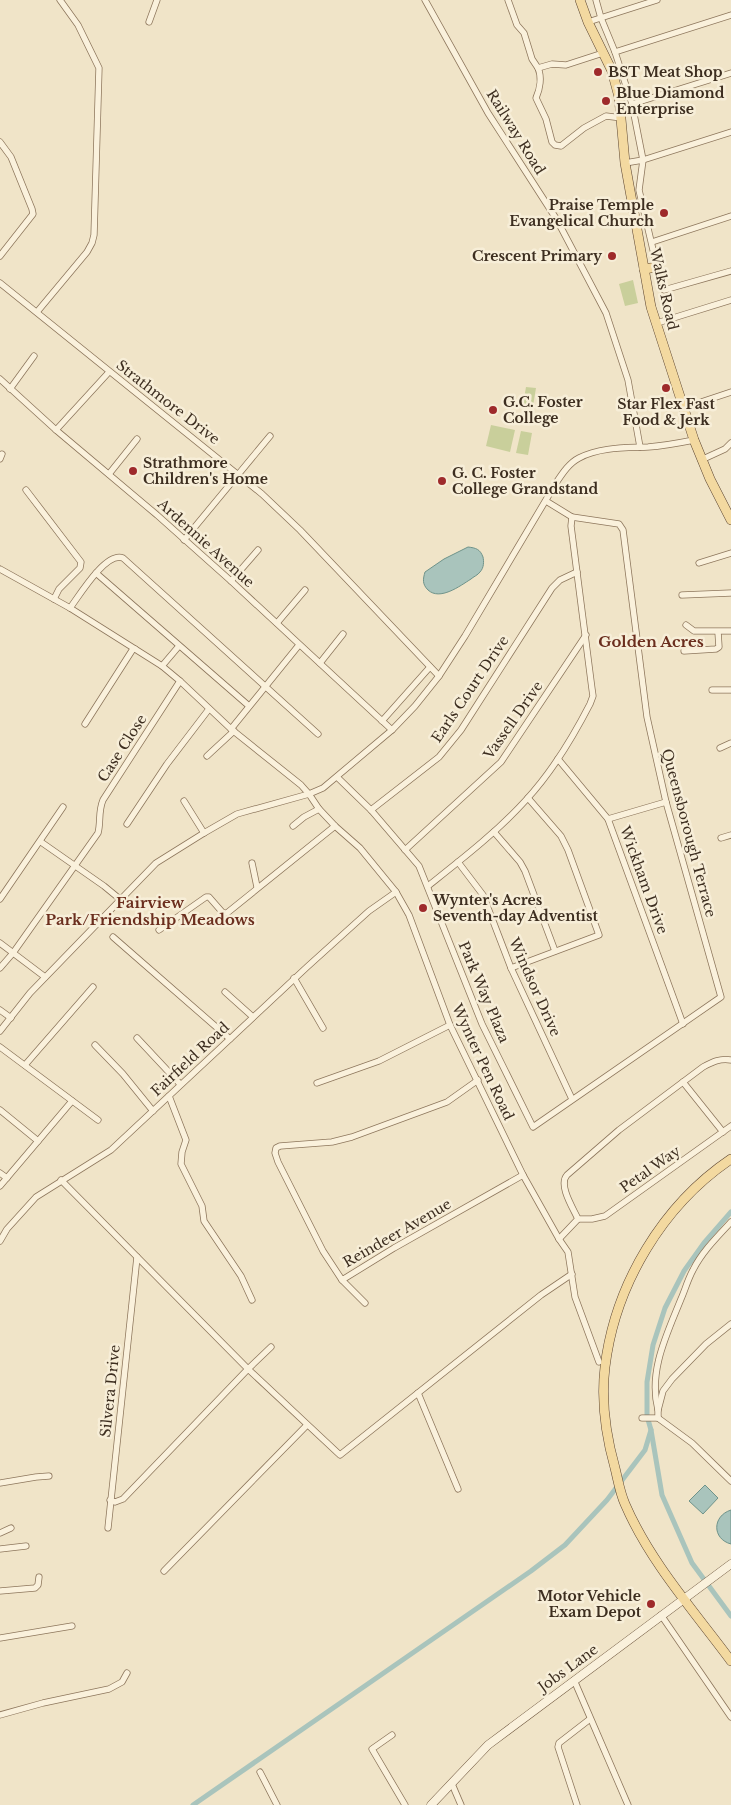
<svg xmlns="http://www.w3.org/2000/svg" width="731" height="1805" font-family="'Libre Baskerville',serif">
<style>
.grass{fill:#c9cf9b}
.water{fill:#a9c4bc;stroke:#6f938a}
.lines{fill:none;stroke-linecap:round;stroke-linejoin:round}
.canal{stroke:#a9c4bc;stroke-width:5}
.street-casing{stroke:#8d765c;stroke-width:7}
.secondary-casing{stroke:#6f573f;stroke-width:9}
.primary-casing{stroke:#5b4430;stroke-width:10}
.street{stroke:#faf1dc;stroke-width:5.5}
.secondary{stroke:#faf1dc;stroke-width:8}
.primary{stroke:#f3d9a0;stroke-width:9}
.poi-dot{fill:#9e2a2b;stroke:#f7eed8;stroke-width:2}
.labels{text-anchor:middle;stroke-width:5;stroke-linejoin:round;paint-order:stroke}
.poi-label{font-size:14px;font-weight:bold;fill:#3d2e20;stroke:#f7eed8;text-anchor:start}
.street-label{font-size:14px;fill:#3d2e20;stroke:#f7eed8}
.neighbourhood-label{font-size:15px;font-weight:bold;fill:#6b2e1e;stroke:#f7eed8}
</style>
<rect width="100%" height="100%" fill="#f0e4c8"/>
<g class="grass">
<path d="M633 280 638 303 625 306 619 284Z"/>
<path d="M526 387 536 388 533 406 523 404Z"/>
<path d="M491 425 515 430 510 452 486 446Z"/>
<path d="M521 431 532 433 528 455 516 453Z"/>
</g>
<g class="water">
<path d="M468 547C476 548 480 549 483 557 484 561 484 568 480 572 478 575 473 577 471 579 460 586 440 601 428 590 422 584 423 579 425 572L444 559Z"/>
<path d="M705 1485 718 1498 703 1514 689 1501Z"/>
<path d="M731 1510V1544C712 1539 712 1516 731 1510Z"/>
</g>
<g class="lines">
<g class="canal">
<path d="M731 1212 704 1243 684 1271 665 1308 653 1345 647 1382V1416L651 1430 662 1495 692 1563 731 1616"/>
<path d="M193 1805 531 1571 565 1545 607 1500 645 1450 651 1430"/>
</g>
<defs>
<g id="street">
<path d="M425 0 488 113 557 220 606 313 628 380 640 447"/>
<path d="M508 0 517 25 524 33 532 59 538 68 552 64 566 65 603 53"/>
<path d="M596 0 601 18 615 52 632 104 643 160 639 190 657 267 664 290 731 271"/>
<path d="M149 22 157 0"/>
<path d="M588 22 657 0"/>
<path d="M615 52 731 15"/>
<path d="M538 68C542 77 540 89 536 98L546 119 552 142 555 145 561 146 584 128 606 116 622 118"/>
<path d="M632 104 731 73"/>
<path d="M0 142 11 157 32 209 33 214 0 256"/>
<path d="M625 163 643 160 731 132"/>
<path d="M652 242 731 216"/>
<path d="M0 283 262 494 300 530 439 676"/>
<path d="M37 312 87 252 92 243 94 235 99 68 78 25 60 0"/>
<path d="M657 323 731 300"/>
<path d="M0 379 56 430 157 515 231 581 392 730"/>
<path d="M10 389 34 356"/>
<path d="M683 408 731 392"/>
<path d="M56 430 109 372"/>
<path d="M0 459 2 454"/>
<path d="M701 460 725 449 731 443"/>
<path d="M109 474 137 439"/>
<path d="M26 490 81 562 80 568 59 589 54 599"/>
<path d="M184 540 270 436"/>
<path d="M699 563 731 553"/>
<path d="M0 569 70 608 162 666 180 681 231 729 301 785 309 794 319 809 335 826 360 848 396 892 409 915 450 1025 523 1175 559 1239 568 1252 575 1297 599 1362"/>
<path d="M96 573 249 706"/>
<path d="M231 581 258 550"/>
<path d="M682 595 731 593"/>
<path d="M70 608C79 596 106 551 123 558L318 734"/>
<path d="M277 623 305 590"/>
<path d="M686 625 694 631H731"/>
<path d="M684 651 716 649 719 647 718 632"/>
<path d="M320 663 343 634"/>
<path d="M162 666 179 646"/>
<path d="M712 690H731"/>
<path d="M382 721 430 667"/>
<path d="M85 724 133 649H135"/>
<path d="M231 729 299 645"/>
<path d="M720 748 731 743"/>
<path d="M207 756 234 731"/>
<path d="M558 759 608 819 683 1024"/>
<path d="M337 777 371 810 419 866 482 1024 533 1127 721 997 666 802 647 717 623 530 619 524 572 517 546 501"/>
<path d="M184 801 204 833"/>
<path d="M371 810 439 757 461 730 552 588 560 580 577 572"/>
<path d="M608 819 666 802"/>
<path d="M127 824 167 764 209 709"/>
<path d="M293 826 304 817 319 809"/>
<path d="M494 832 520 862 525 871 555 951"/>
<path d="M721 838 731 835"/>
<path d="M41 842 104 886 121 900"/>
<path d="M405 850 501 762 586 635"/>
<path d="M458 862 483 895 511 968 572 1099"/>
<path d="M252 863 257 887"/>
<path d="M428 886C462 859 497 832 526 800 552 772 573 737 590 704L593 696 592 689 571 526 572 517"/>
<path d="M0 899 63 807"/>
<path d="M159 930 206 897H209L223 913H227L335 826"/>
<path d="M113 937 230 1039"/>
<path d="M0 943 45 977"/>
<path d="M0 968 13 953 98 833C101 822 98 812 103 800L180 681"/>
<path d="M511 968 599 935 568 850 561 836 528 798"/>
<path d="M294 978 323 1028"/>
<path d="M225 992 253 1017"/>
<path d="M0 1010 11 1018"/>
<path d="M0 1031 30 993 156 863 204 833 237 814 309 794 323 788 392 730 415 706 439 676 465 636 556 483C562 474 569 463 579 458 600 447 625 448 648 447 663 446 679 443 694 440"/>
<path d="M137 1038 180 1084"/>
<path d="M95 1045 123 1074 153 1111"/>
<path d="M0 1047 98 1120"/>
<path d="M25 1065 93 987"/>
<path d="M478 1080 447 1102 352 1137 332 1142 280 1146 276 1148 275 1153 278 1162 323 1251 342 1280 394 1248 523 1175"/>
<path d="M683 1082 723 1132"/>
<path d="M317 1083 379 1061 450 1025"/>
<path d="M169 1096 186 1140 182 1152 181 1164 202 1206 204 1221 241 1276 252 1300"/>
<path d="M0 1110 38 1141"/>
<path d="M0 1173 7 1178"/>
<path d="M61 1180 248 1369 340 1455 541 1295 572 1274"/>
<path d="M0 1186 72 1101"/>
<path d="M578 1219H592L605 1216 731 1126"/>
<path d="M559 1239 578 1219C573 1208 558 1185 567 1175L619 1130 703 1067C712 1062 720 1058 731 1060"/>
<path d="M0 1241 7 1229 36 1197 111 1150 307 967 369 911 396 892"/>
<path d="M342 1280 365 1303"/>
<path d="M418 1393 458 1489"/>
<path d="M658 1410C648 1371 667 1334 681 1299 685 1290 688 1279 693 1270 702 1252 717 1237 731 1222"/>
<path d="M642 1418H658L692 1443 731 1481"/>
<path d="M658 1418V1410L663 1391 672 1379 706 1344 731 1324"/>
<path d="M0 1483 36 1477 49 1476"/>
<path d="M110 1500 115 1502 123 1499 248 1369 271 1347"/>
<path d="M108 1528 137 1257"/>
<path d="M0 1533 11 1528"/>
<path d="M0 1549 26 1546"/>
<path d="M164 1571 307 1425"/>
<path d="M0 1591 35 1588 38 1585 39 1577"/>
<path d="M661 1615 731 1717"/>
<path d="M0 1638 72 1626"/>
<path d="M574 1680 628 1805"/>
<path d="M0 1715 43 1703 109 1689 122 1682 127 1673"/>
<path d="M392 1735 372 1749 405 1805"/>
<path d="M260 1772 277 1805"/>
<path d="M452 1784 461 1805"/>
<path d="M577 1805 558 1747 559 1743 590 1719"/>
</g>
<path id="secondary" d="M431 1805 488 1745 731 1564"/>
<g id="primary">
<path d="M580 0 588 22 612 71 619 97 625 163 651 307 694 440 710 479 731 520"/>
<path d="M644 269 657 267"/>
<path d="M731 1159C663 1205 615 1284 605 1367 601 1400 606 1436 615 1468 618 1480 620 1493 625 1504 650 1562 694 1611 731 1661"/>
</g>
</defs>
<use href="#street" class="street-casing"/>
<use href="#secondary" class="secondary-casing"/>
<use href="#primary" class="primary-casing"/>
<use href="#street" class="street"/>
<use href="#secondary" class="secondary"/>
<use href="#primary" class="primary"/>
</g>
<g class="poi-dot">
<circle cx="598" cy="72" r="5"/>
<circle cx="606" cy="101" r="5"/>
<circle cx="664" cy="213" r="5"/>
<circle cx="612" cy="256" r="5"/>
<circle cx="666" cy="388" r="5"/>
<circle cx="493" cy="410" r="5"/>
<circle cx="133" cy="471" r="5"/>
<circle cx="442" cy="481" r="5"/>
<circle cx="423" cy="908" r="5"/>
<circle cx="651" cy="1604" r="5"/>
</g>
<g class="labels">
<g class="poi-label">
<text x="608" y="77">BST Meat Shop</text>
<text x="616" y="98">Blue Diamond<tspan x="616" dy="16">Enterprise</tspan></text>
<text x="654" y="210" text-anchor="end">Praise Temple<tspan x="654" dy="16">Evangelical Church</tspan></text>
<text x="602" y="261" text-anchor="end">Crescent Primary</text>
<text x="503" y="407">G.C. Foster<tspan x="503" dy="16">College</tspan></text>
<text x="666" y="409" text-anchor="middle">Star Flex Fast<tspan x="666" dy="16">Food &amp; Jerk</tspan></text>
<text x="143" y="468">Strathmore<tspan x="143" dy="16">Children's Home</tspan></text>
<text x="452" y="478">G. C. Foster<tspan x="452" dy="16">College Grandstand</tspan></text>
<text x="433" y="905">Wynter's Acres<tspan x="433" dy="16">Seventh-day Adventist</tspan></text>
<text x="641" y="1601" text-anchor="end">Motor Vehicle<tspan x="641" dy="16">Exam Depot</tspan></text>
</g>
<g class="street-label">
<text transform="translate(516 132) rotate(58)" y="5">Railway Road</text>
<text transform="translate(664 289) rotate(77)" y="5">Walks Road</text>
<text transform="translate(168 402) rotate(38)" y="5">Strathmore Drive</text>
<text transform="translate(206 543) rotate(42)" y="5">Ardennie Avenue</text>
<text transform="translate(470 689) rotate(-56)" y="5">Earls Court Drive</text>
<text transform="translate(513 720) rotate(-55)" y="5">Vassell Drive</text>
<text transform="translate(122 748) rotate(-57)" y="5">Case Close</text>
<text transform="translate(689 833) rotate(75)" y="5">Queensborough Terrace</text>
<text transform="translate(644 880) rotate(70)" y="5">Wickham Drive</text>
<text transform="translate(535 987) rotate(66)" y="5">Windsor Drive</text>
<text transform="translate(484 992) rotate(67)" y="5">Park Way Plaza</text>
<text transform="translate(190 1059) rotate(-43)" y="5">Fairfield Road</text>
<text transform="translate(483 1062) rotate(65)" y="5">Wynter Pen Road</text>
<text transform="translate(650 1169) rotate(-35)" y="5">Petal Way</text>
<text transform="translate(397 1233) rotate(-30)" y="5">Reindeer Avenue</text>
<text transform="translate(110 1391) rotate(-84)" y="5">Silvera Drive</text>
<text transform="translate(568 1668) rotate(-36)" y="5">Jobs Lane</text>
</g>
<g class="neighbourhood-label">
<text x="651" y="647">Golden Acres</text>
<text x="150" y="908">Fairview<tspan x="150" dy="17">Park/Friendship Meadows</tspan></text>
</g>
</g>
</svg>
